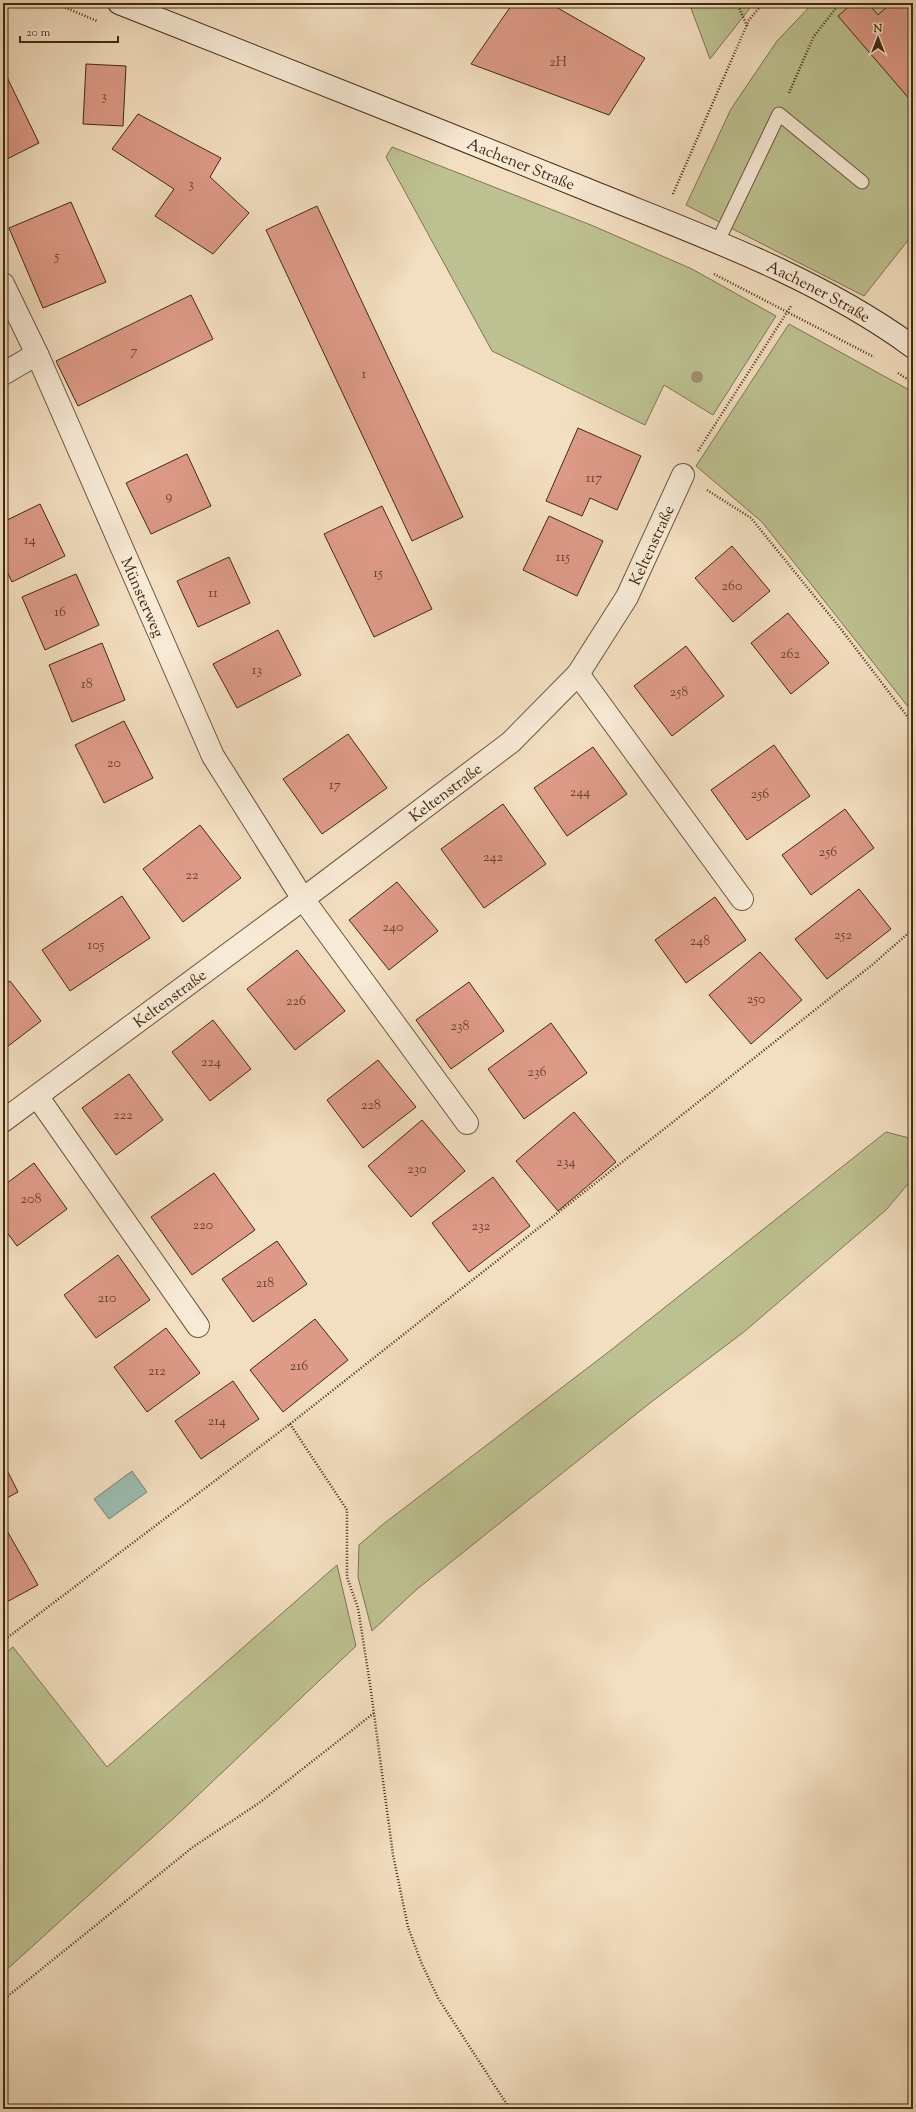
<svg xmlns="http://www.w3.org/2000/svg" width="916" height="2112" font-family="'Sorts Mill Goudy',serif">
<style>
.green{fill:#bdc191;stroke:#80764f}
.water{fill:#9bbcb0;stroke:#77826f}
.building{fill:#dd9a87;stroke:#422a0d}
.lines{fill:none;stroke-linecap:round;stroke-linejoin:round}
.lane-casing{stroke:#6e573a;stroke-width:15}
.street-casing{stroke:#6e573a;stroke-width:24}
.secondary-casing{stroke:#422a0d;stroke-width:24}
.path{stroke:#422a0d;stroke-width:2.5;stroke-dasharray:1 2;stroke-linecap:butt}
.lane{stroke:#f7ead6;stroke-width:13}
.street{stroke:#f7ead6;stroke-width:22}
.secondary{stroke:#f7ead6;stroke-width:22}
.tree{fill:#a29070}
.labels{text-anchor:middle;stroke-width:4;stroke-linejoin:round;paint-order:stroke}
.number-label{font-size:14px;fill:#69462c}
.street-label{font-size:16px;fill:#422a0d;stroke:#f7ead6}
</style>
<rect width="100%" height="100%" fill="#f2dec0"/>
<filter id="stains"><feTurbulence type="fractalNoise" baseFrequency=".005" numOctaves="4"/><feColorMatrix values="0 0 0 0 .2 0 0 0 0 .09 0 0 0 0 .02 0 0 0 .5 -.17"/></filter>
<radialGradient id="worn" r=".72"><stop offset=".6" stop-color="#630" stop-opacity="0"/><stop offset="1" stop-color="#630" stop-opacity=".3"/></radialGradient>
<g class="green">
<path d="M689 3H754L710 59Z"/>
<path d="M813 3H913V234L864 296 686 205 731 109 777 41Z"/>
<path d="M392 147 591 225 692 269 776 316 713 415 664 385 645 425 492 351 386 157Z"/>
<path d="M789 324 913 392V713L762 522 696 466Z"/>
<path d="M886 1132 913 1139V1178L886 1210 745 1331 650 1403 416 1590 372 1631 358 1577 359 1545 382 1525 611 1350Z"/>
<path d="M337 1565 356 1646 175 1817 3 1973V1655L13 1647 107 1767Z"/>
</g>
<path class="water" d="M132 1471 147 1492 109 1519 94 1499Z"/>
<g class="building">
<path d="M513 3H549L645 58 609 115 471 64Z"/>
<path d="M853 3H868L878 15 891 3H913L912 102 838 16Z"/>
<path d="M86 64 126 66 123 126 83 124Z"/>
<path d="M3 69 39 143 3 161Z"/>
<path d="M138 114 221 158 210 177 249 213 213 254 155 216 174 189 112 149Z"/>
<path d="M71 202 106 282 43 308 9 228Z"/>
<path d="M317 206 463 517 412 541 266 230Z"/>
<path d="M191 295 213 339 78 406 56 361Z"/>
<path d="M578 428 641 456 617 510 590 498 582 516 546 501Z"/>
<path d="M187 454 211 506 151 534 126 483Z"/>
<path d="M40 504 65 556 12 582 3 563V522Z"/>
<path d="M382 506 432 609 374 637 324 534Z"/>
<path d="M549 516 603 541 577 596 523 570Z"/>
<path d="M732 546 770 591 733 622 695 578Z"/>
<path d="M229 557 250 603 198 627 177 581Z"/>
<path d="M76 574 99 625 45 650 22 597Z"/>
<path d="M788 613 829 663 791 694 751 643Z"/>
<path d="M278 630 301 675 237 708 213 664Z"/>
<path d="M102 643 125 700 72 722 49 665Z"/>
<path d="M686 646 724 696 672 736 634 686Z"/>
<path d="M124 721 153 778 104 803 75 745Z"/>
<path d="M348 734 387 788 322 834 283 779Z"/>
<path d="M774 745 810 796 747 840 711 790Z"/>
<path d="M593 747 627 794 567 836 534 788Z"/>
<path d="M503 804 546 864 484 908 441 849Z"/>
<path d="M845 809 874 848 811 895 782 855Z"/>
<path d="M200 825 241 878 183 922 143 869Z"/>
<path d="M397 882 438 931 389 970 349 920Z"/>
<path d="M859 889 891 929 827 979 795 939Z"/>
<path d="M122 896 150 938 70 991 42 950Z"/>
<path d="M715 897 746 940 686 983 655 940Z"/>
<path d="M297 950 345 1011 295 1050 247 989Z"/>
<path d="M760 952 802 1000 751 1044 709 995Z"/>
<path d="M10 981 41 1021 3 1050V986Z"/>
<path d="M469 982 504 1031 451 1069 416 1020Z"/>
<path d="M213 1020 251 1069 210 1101 172 1052Z"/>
<path d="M551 1023 587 1073 524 1119 488 1069Z"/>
<path d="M378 1060 416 1107 363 1148 327 1100Z"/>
<path d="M129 1074 163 1120 116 1155 82 1108Z"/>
<path d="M574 1112 616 1162 558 1211 516 1161Z"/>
<path d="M422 1120 465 1171 411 1217 368 1166Z"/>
<path d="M34 1163 67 1209 17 1246 3 1227V1186Z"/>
<path d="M214 1173 255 1230 192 1275 151 1217Z"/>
<path d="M493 1177 530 1226 469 1272 432 1223Z"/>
<path d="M277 1241 307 1284 253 1322 222 1279Z"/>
<path d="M118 1255 150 1300 96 1338 64 1295Z"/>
<path d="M315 1319 348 1360 283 1412 250 1370Z"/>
<path d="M166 1328 200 1373 147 1412 114 1367Z"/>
<path d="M233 1381 259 1419 201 1459 175 1421Z"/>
<path d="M3 1462 18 1492 3 1500Z"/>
<path d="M6 1529 38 1585 3 1604V1530Z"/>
</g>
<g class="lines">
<defs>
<path id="lane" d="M717 243 779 114 862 182"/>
<g id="street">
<path id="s1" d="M3 284 37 354 213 756 303 899 467 1123"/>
<path d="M3 374 37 354"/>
<path d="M578 674 742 899"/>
<path d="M37 1096 198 1326"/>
<path id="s2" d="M3 1121 303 899 511 742 578 674 627 597 683 475"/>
</g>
<g id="secondary">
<path id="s3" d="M119 3C275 65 432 127 588 190 699 235 816 276 913 347"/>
</g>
</defs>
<use href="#lane" class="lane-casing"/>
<use href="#street" class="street-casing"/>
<use href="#secondary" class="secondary-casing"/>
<g class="path">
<path d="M54 3 97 21"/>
<path d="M737 3 747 26"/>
<path d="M789 93 814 36 840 3"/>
<path d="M673 194 749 20 763 3"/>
<path d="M714 274 874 357"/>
<path d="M898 373 913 383"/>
<path d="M698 451 791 306"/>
<path d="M707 490 751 518 841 629 913 724"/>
<path d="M290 1424 347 1510V1577L358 1608 370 1684 393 1855 408 1927 421 1962 438 1998 510 2109"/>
<path d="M3 1641 290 1424 872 965 913 929"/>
<path d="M3 2000 193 1847 259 1803 374 1713"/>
</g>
<use href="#lane" class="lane"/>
<use href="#street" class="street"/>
<use href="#secondary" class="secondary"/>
</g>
<circle class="tree" cx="697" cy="377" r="6"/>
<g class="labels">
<g class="number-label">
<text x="558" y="66">2H</text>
<text x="104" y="100">3</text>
<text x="191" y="188">3</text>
<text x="57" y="260">5</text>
<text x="134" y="355">7</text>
<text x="364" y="378">1</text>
<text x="594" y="482">117</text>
<text x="169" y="500">9</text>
<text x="30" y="544">14</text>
<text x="563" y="561">115</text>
<text x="378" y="577">15</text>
<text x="732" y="590">260</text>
<text x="213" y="597">11</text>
<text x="60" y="616">16</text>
<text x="790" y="658">262</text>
<text x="257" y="674">13</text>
<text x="87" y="688">18</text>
<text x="679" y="696">258</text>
<text x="114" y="767">20</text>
<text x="335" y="789">17</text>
<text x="580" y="796">244</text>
<text x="760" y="798">256</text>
<text x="828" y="856">256</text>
<text x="493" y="861">242</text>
<text x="192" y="879">22</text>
<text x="393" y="931">240</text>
<text x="843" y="939">252</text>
<text x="700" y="945">248</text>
<text x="96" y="949">105</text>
<text x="756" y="1003">250</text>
<text x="296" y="1005">226</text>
<text x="460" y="1030">238</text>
<text x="211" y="1066">224</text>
<text x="537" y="1076">236</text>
<text x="371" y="1109">228</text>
<text x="123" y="1119">222</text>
<text x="566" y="1166">234</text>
<text x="417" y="1173">230</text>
<text x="31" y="1203">208</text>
<text x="203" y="1229">220</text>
<text x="481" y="1230">232</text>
<text x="265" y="1287">218</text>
<text x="107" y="1302">210</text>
<text x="299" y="1370">216</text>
<text x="157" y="1375">212</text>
<text x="217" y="1425">214</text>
</g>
<g class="street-label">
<text dy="6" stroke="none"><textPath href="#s3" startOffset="433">Aachener Straße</textPath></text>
<text dy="6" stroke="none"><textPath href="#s3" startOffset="757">Aachener Straße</textPath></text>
<text dy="6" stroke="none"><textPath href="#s2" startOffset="878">Keltenstraße</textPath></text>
<text dy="6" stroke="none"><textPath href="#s1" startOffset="343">Münsterweg</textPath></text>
<text dy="6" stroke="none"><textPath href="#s2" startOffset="551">Keltenstraße</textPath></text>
<text dy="6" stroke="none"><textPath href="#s2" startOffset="207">Keltenstraße</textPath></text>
</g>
</g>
<rect width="916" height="2112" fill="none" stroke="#f2dec0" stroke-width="16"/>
<rect x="4" y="4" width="908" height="2104" fill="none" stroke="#422a0d" stroke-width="2"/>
<rect x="8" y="8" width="900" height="2096" fill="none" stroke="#422a0d"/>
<g transform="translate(878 38)" stroke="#f7ead6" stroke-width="3" paint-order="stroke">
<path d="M0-3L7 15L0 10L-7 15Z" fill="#422a0d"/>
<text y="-6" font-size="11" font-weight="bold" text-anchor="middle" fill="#422a0d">N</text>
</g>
<path d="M20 36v6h98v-6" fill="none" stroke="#422a0d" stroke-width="2"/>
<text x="26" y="36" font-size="12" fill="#422a0d" stroke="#f7ead6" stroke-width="3" paint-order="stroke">20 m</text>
<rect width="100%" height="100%" filter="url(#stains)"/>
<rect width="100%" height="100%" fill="url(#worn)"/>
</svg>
